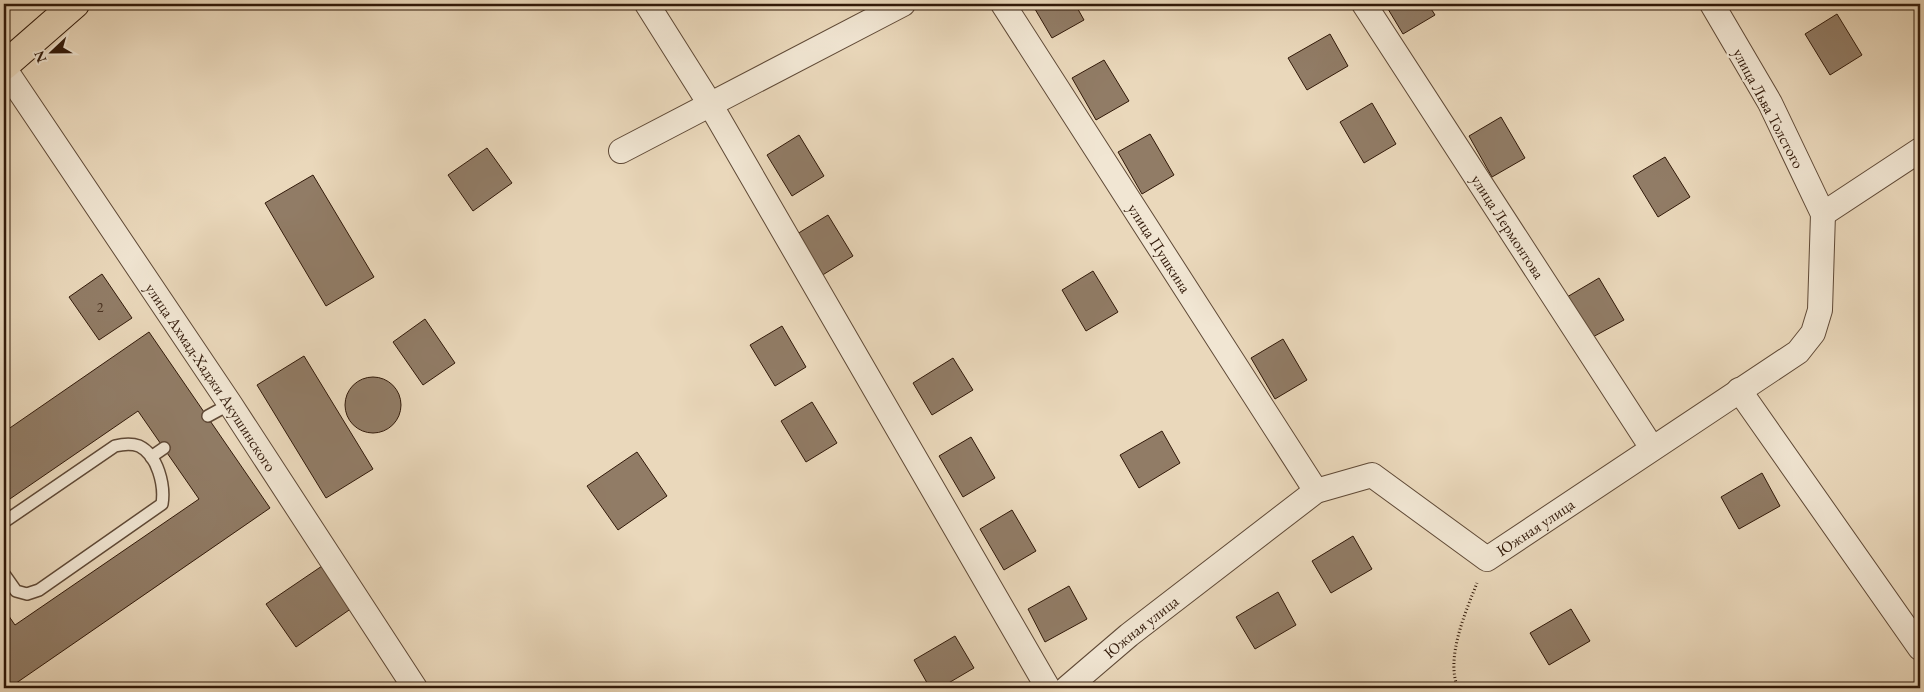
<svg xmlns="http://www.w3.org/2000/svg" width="1924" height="692" font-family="'EB Garamond',serif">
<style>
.building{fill:#917c66;stroke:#311909}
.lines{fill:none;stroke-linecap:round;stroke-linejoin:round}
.lane-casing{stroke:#5f4936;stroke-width:14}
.street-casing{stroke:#5f4936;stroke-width:26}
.highway-casing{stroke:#311909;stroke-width:30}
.path{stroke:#311909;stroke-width:3;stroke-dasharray:1 2.5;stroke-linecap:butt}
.lane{stroke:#f1e6d3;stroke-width:11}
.street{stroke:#f1e6d3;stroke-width:24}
.highway{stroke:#ead8bb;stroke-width:28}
.labels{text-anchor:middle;stroke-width:5;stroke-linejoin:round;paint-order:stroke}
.number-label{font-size:14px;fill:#493220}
.street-label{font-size:16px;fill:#311909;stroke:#f1e6d3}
</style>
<rect width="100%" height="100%" fill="#ead8bb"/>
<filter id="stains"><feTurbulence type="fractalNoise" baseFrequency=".004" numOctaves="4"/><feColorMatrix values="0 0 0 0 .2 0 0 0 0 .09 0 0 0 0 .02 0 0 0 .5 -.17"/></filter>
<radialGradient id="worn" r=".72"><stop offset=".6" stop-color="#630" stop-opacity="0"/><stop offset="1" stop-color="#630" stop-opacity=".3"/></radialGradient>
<g class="building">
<path d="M1032 4H1075L1084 20 1052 38Z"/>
<path d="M1385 4H1428L1435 15 1403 34Z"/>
<path d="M1837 14 1862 55 1830 75 1805 34Z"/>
<path d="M1330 34 1348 66 1307 90 1288 58Z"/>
<path d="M1104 60 1129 101 1096 120 1072 78Z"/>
<path d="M1372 103 1396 144 1364 163 1340 122Z"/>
<path d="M1501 117 1525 158 1492 177 1469 136Z"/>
<path d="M1150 134 1174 175 1142 194 1118 152Z"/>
<path d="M799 135 824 176 792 196 767 155Z"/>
<path d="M487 148 512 183 473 211 448 175Z"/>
<path d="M1665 157 1690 197 1658 217 1633 176Z"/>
<path d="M313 175 374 277 326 306 265 203Z"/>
<path d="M828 215 853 256 821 276 797 234Z"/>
<path d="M1093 271 1118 312 1086 331 1062 290Z"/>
<path d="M102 274 132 318 99 340 69 297Z"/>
<path d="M1599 278 1624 320 1591 338 1567 297Z"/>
<path d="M425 319 455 363 423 385 393 342Z"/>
<path d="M782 326 806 367 775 386 750 345Z"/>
<path d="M149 332 270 508 9 688H4V609L15 625 199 499 138 411 4 503V432Z"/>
<path d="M1283 339 1307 380 1275 399 1251 358Z"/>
<path d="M304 356 373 469 326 498 257 385Z"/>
<path d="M953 358 973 390 932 415 913 383Z"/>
<circle cx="373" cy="405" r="28"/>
<path d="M812 402 837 443 806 462 781 421Z"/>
<path d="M1162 431 1180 463 1139 488 1120 455Z"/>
<path d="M971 437 995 478 963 497 939 456Z"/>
<path d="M637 452 667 496 618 530 587 486Z"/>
<path d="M1762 473 1780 506 1739 529 1721 497Z"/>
<path d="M1012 510 1036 551 1004 570 980 529Z"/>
<path d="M1353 536 1372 569 1331 593 1312 561Z"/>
<path d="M322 566 352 608 296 647 266 604Z"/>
<path d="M1069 586 1087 619 1045 642 1028 609Z"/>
<path d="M1278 592 1296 625 1255 649 1236 617Z"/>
<path d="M1571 609 1590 641 1549 665 1530 633Z"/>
<path d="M955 636 974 668 940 688H930L914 660Z"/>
</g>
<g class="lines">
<defs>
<g id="lane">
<path d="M208 416 230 404"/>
<path d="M151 457 164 448"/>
<path d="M4 522 115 446C123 444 131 443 139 446 158 455 165 486 162 504L39 590 27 594 16 591 4 574"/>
</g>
<g id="street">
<path d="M647 4 710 104 1048 688"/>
<path id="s1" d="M1003 4 1316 491"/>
<path id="s2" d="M1364 4 1652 448"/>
<path id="s3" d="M4 68 230 404 415 688"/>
<path d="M621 151 903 4"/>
<path d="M1823 214 1920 150"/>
<path d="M1739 390 1920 648"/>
<path id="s4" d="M1067 688 1129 635 1316 491 1372 475 1487 559 1798 352 1813 333 1820 310 1823 214 1770 103 1712 4"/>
</g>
<path id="highway" d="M4 66 75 4"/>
</defs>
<use href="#lane" class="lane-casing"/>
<use href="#street" class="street-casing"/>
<use href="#highway" class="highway-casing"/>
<path class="path" d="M1458 688C1445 658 1466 611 1477 583"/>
<use href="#lane" class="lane"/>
<use href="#street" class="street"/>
<use href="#highway" class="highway"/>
</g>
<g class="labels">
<g class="number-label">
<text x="100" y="312">2</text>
</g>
<g class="street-label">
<text transform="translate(1769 108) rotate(62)" y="6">улица Льва Толстого</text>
<text dy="6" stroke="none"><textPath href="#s2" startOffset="265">улица Лермонтова</textPath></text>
<text dy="6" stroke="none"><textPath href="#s1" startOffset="290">улица Пушкина</textPath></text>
<text dy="6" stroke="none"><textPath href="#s3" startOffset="372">улица Ахмад-Хаджи Акушинского</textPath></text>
<text dy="6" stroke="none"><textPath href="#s4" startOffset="576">Южная улица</textPath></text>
<text dy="6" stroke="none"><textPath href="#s4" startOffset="96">Южная улица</textPath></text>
</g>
</g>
<rect width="1924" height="692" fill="none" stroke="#ead8bb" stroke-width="20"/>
<rect x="5" y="5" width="1914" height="682" fill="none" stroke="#311909" stroke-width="2.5"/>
<rect x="10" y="10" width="1904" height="672" fill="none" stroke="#311909"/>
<g transform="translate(52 52) rotate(248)" stroke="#f1e6d3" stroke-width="4" paint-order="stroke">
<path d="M0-4L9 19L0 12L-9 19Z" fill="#311909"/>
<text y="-8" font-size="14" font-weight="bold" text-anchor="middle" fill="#311909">N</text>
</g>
<rect width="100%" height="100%" filter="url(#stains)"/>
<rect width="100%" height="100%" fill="url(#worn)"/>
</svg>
